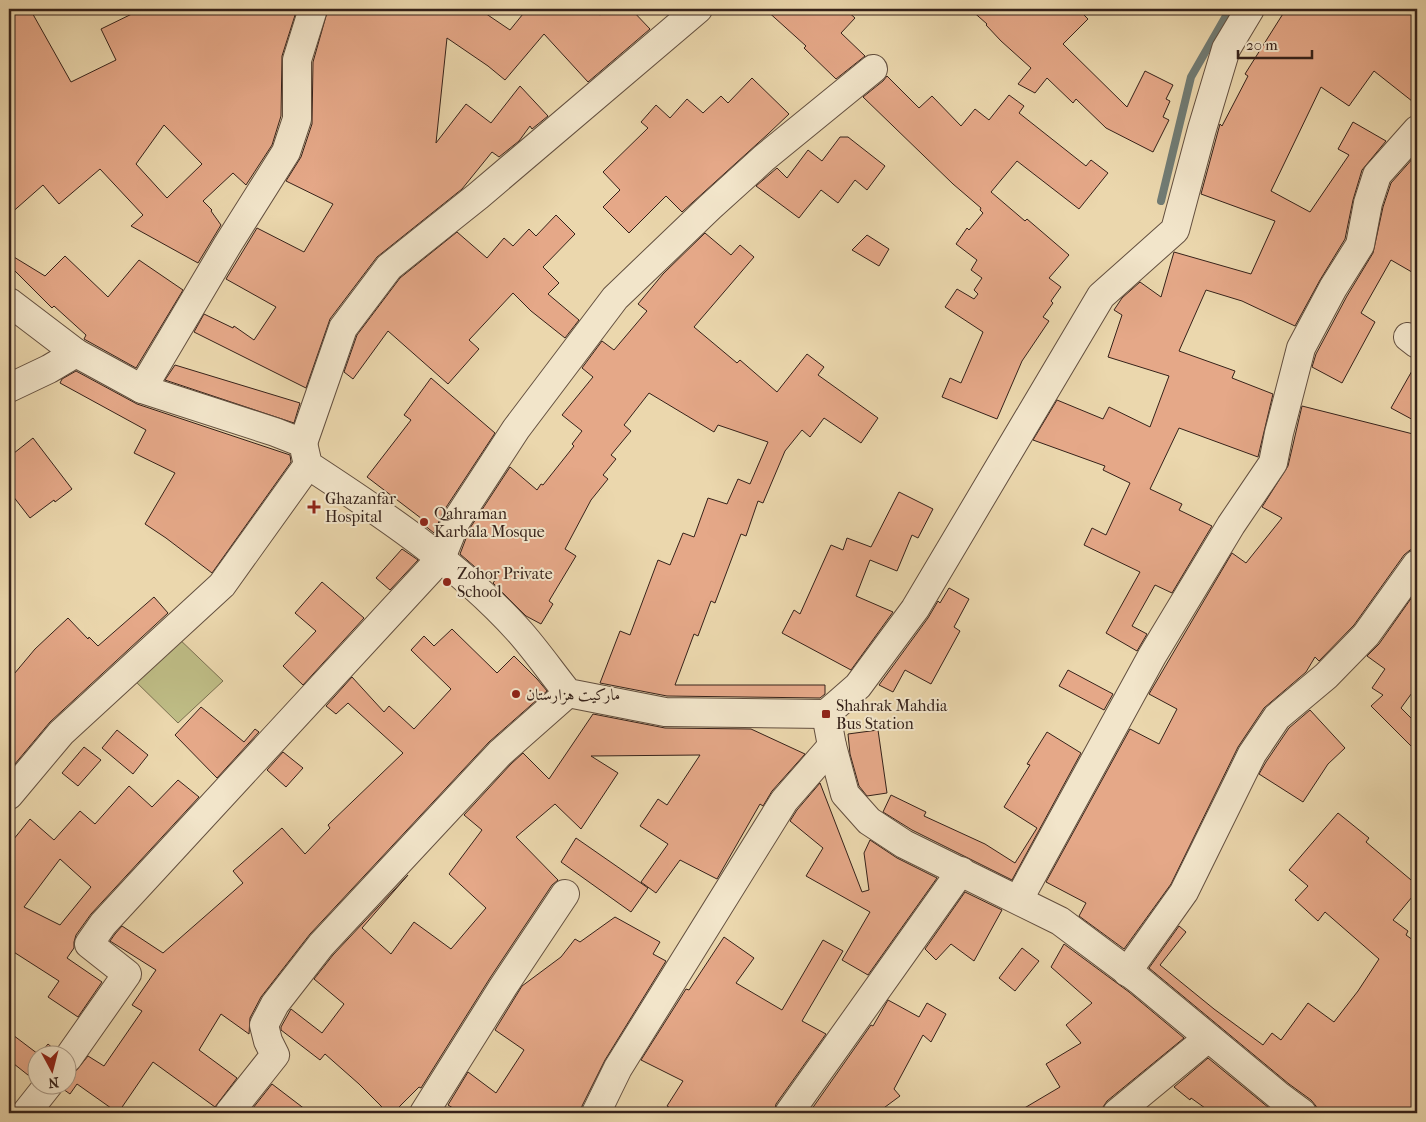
<svg xmlns="http://www.w3.org/2000/svg" width="1426" height="1122" font-family="'IM FELL French Canon',Amiri,serif">
<style>
.green{fill:#bebc85;stroke:#7a6f50}
.lines{fill:none;stroke-linecap:round;stroke-linejoin:round}
.stream{stroke:#717c75;stroke-width:8}
.building{fill:#e5a888;stroke:#36221a;fill-rule:evenodd}
.minor-casing{stroke:#634f3f;stroke-width:30}
.minor{stroke:#f2e5ca;stroke-width:28}
.poi-dot{fill:#8f2418;stroke:#f2e5ca;stroke-width:2}
.labels{text-anchor:middle;stroke-width:4;stroke-linejoin:round;paint-order:stroke}
.poi-label{font-size:16px;fill:#36221a;stroke:#f2e5ca;text-anchor:start}
</style>
<rect width="100%" height="100%" fill="#ebd7ad"/>
<filter id="stains"><feTurbulence type="fractalNoise" baseFrequency=".004" numOctaves="4"/><feColorMatrix values="0 0 0 0 .2 0 0 0 0 .09 0 0 0 0 .02 0 0 0 .5 -.17"/></filter>
<radialGradient id="worn" r=".72"><stop offset=".6" stop-color="#630" stop-opacity="0"/><stop offset="1" stop-color="#630" stop-opacity=".3"/></radialGradient>
<path class="green" d="M175 635 223 681 178 723 131 677Z"/>
<g class="lines">
<path class="stream" d="M1161 201 1191 77 1230 9"/>
</g>
<g class="building">
<path d="M9 9H30L71 82 116 60 101 29 142 9H297L282 56 281 116 272 145 246 185 233 173 203 201 212 210 211 211 221 225 198 263 131 226 143 215 100 169 59 204 43 185 9 215ZM164 125 202 164 167 198 136 164Z"/>
<path d="M328 9H479L510 30 527 9H593L600 15 607 9H631L650 29 588 82 544 34 505 80 488 66 447 38 436 143 466 104 491 123 520 86 548 116 532 129 530 126 519 141 499 157 492 152 462 189 377 257 330 319 306 388 194 332 204 314 233 328 234 326 254 340 276 307 226 279 257 228 304 252 333 204 286 181 301 157 312 124 313 62Z"/>
<path d="M765 9H845L855 18 841 33 865 56 836 79 804 48 806 46Z"/>
<path d="M970 9H1078L1088 19 1063 44 1127 107 1145 71 1173 85 1166 99 1170 101 1163 117 1169 120 1153 152 1106 128 1076 99 1073 103 1047 78 1035 93 1018 84 1031 68 1001 41 986 25 987 24Z"/>
<path d="M1286 9H1417V105L1374 71 1349 106 1321 87 1271 191 1310 212 1349 155 1338 149 1353 122 1386 141 1362 170 1353 200 1345 239 1320 280 1295 326 1242 301 1206 290 1179 351 1235 371 1232 378 1273 394 1258 457 1179 428 1150 489 1182 504 1179 510 1212 526 1172 593 1155 585 1132 626 1147 634 1137 651 1106 633 1140 572 1084 545 1092 528 1106 535 1130 483 1103 470 1105 466 1033 440 1057 400 1103 419 1109 407 1150 427 1169 376 1108 357 1122 315 1114 310 1122 298 1140 282 1161 297 1174 252 1251 274 1275 221 1201 194 1220 124 1222 126 1248 76 1245 74Z"/>
<path d="M887 76 919 108 932 96 961 126 975 109 989 120 1009 95 1024 106 1019 113 1086 166 1091 160 1108 173 1079 209 1017 161 991 192 1025 221 1027 219 1069 255 1049 278 1061 287 1051 301 1053 303 1043 317 1049 321 1022 361 997 419 942 397 950 378 961 383 983 332 945 307 957 289 974 299 978 294 974 290 982 278 971 270 977 260 956 244 967 228 969 230 983 213 980 210 981 208 953 184 863 97 883 81Z"/>
<path d="M752 78 789 114 768 134 682 212 666 196 629 233 603 207 620 190 603 172 648 128 641 122 656 105 670 118 687 99 703 113 721 96 728 103Z"/>
<path d="M840 137H848L885 166 867 190 855 180 838 203 821 190 799 218 756 186 777 168 787 178 808 150 822 161Z"/>
<path d="M1414 157 1417 158V275L1391 260 1361 313 1375 322 1342 383 1312 367 1316 354 1347 296 1373 253 1383 207 1391 183Z"/>
<path d="M556 215 575 234 543 267 559 283 548 294 579 320 565 338 531 311 513 293 469 340 479 349 448 384 388 331 353 379 344 372 357 335 400 278 457 232 487 258 504 238 513 246 529 229 536 236Z"/>
<path d="M705 233 731 255 740 245 754 257 694 327 737 363 740 360 777 392 807 354 824 367 818 375 878 418 861 443 824 418 810 437 802 430 785 451 763 503 758 501 746 536 741 534 715 603 711 601 698 636 694 634 675 685H825V694L820 698 667 696 600 683 620 631 630 635 658 560 670 565 683 533 694 537 708 498 727 504 738 479 750 484 768 442 718 425 714 432 649 393 624 425 631 431 611 455 616 459 603 475 608 479 591 500 565 549 576 556 549 601 553 604 541 624 526 616 493 583 496 579 475 567 460 554 470 528 510 467 537 490 541 484 543 485 574 446 572 444 582 431 562 415 593 377 582 368 602 341 614 350 647 311 638 304 663 274Z"/>
<path d="M867 235 889 249 879 266 852 250Z"/>
<path d="M9 254 45 276 65 256 108 297 139 260 183 290 136 368 84 339 86 335 54 306 52 308 9 265Z"/>
<path d="M1417 362V422L1391 408Z"/>
<path d="M175 365 300 403 294 423 165 380Z"/>
<path d="M76 371 137 404 290 455 291 462 212 573 166 538 145 524 175 473 134 453 146 430 60 383 62 379Z"/>
<path d="M431 378 495 433 443 512 434 533 424 525 426 522 367 477 411 420 404 415Z"/>
<path d="M1302 406 1417 435V549L1410 550 1404 555 1354 625 1319 661 1315 657 1306 672 1264 708 1238 747 1171 884 1124 949 1079 916 1086 903 1046 882 1130 729 1159 744 1177 709 1149 694 1232 553 1246 563 1282 518 1262 507 1288 466Z"/>
<path d="M33 438 72 489 55 502 54 500 30 518 9 491V457Z"/>
<path d="M899 492 933 509 918 538 912 535 897 571 870 560 856 596 893 612 851 670 782 633 794 610 800 614 831 545 843 550 847 538 871 547Z"/>
<path d="M402 549 418 560 390 590 376 578Z"/>
<path d="M322 582 364 618 303 685 283 666 316 631 295 613Z"/>
<path d="M949 588 969 599 954 627 960 631 931 684 905 670 893 692 879 685 928 618 938 601 940 603Z"/>
<path d="M1417 590V686L1401 708 1417 724V752L1371 706 1383 695 1372 688 1385 669 1367 656 1379 644Z"/>
<path d="M154 597 168 613 50 722 9 771V680L35 649 68 618 88 639 89 637 98 646Z"/>
<path d="M452 629 497 673 514 656 537 679 547 691 489 742 310 934 261 997 250 1018 249 1034 221 1014 199 1050 237 1078 215 1107 153 1062 118 1113 77 1084 70 1094 63 1089 64 1084H68V1073L75 1072 88 1056 104 1066 142 1011 132 1005 156 970 110 941 115 934 122 926 163 953 243 883 233 871 282 828 305 854 330 828 328 825 403 753 348 703 336 714 326 706 352 677 384 712 389 706 414 729 451 689 411 650 424 636 434 646Z"/>
<path d="M1068 670 1113 694 1104 710 1059 686Z"/>
<path d="M201 707 244 742 255 729 259 732 217 778 175 735Z"/>
<path d="M1310 710 1345 748 1328 764 1303 802 1259 774 1266 762 1289 728Z"/>
<path d="M593 714 665 728 751 729 805 754 772 791 763 806 760 804 717 879 680 860 656 893 641 882 668 844 640 826 658 799 667 805 700 755 591 756 618 773 581 829 555 804 516 837 558 880 552 885 490 978 421 1088 419 1087 393 1113H388L359 1084 325 1054 320 1060 281 1030V1027L291 1009 322 1033 344 1004 314 979 333 955 408 875 362 928 391 954 414 922 451 949 486 908 449 874 482 830 464 815 511 764 523 753 549 779Z"/>
<path d="M117 730 148 755 133 774 102 748Z"/>
<path d="M878 730 887 793 867 796 859 786 850 754 848 734Z"/>
<path d="M1047 732 1081 753 1012 880 912 830 883 812 891 795 926 812 924 816 985 844 1015 863 1037 828 1004 807 1030 765 1027 764Z"/>
<path d="M84 747 101 760 78 786 62 773Z"/>
<path d="M283 752 303 768 286 787 267 770Z"/>
<path d="M178 780 199 797 91 914 76 935 74 942V948L67 958 102 982 78 1017 48 997 59 981 9 949V845L30 819 54 840 80 811 95 824 129 786 152 807ZM60 859 91 887 60 925 24 907Z"/>
<path d="M820 783 862 892 869 890 864 853 870 840 897 858 937 878 868 975 842 960 870 912 806 876 823 848 790 821 797 810Z"/>
<path d="M1338 813 1369 838 1366 842 1417 885V891L1393 920 1408 931 1406 935 1417 943V1113H1317L1316 1106 1311 1100 1289 1084 1149 968 1179 926 1186 932 1160 965 1214 1009 1263 1045 1272 1033 1281 1040 1308 1003 1334 1022 1358 991 1379 959 1325 912 1318 921 1295 900 1308 886 1289 870Z"/>
<path d="M576 838 648 888 631 912 561 862Z"/>
<path d="M965 892 1002 910 974 961 951 944 936 960 925 949Z"/>
<path d="M615 917 660 942 653 954 666 961 605 1060 582 1106 581 1113H461L448 1105 468 1072 496 1093 524 1050 495 1030 522 986 561 957 575 939 580 942Z"/>
<path d="M724 937 754 958 736 983 782 1010 823 940 843 951 802 1021 826 1034 776 1104 774 1113H679L667 1106 683 1081 641 1060 686 989 689 990Z"/>
<path d="M1064 944 1129 992 1184 1038 1107 1101 1103 1107 1102 1113H1016L1060 1087 1046 1064 1081 1043 1066 1025 1092 1003 1051 967Z"/>
<path d="M1022 948 1039 961 1015 991 999 978Z"/>
<path d="M888 1000 919 1017 927 1003 946 1014 931 1042 923 1035 894 1089 900 1096 877 1113H809L871 1025 873 1026Z"/>
<path d="M9 1032 38 1054V1074L33 1079 9 1060Z"/>
<path d="M48 1044 55 1050 53 1054H40Z"/>
<path d="M1208 1058 1269 1108 1276 1113H1212L1191 1098 1190 1100 1174 1087Z"/>
<path d="M272 1084 310 1113H249Z"/>
</g>
<g class="lines">
<defs>
<g id="minor">
<path d="M9 302 76 353 142 389 275 432 303 443 308 465C383 514 458 564 518 630 536 650 551 672 568 693L665 712 826 714 858 686 915 609 1101 296 1175 230 1202 129 1226 49 1250 9"/>
<path d="M1408 337 1417 344"/>
<path d="M9 388 49 369 76 353"/>
<path d="M142 389 228 244 286 152 297 119V60L313 9"/>
<path d="M303 443 343 328 389 267 478 196 698 9"/>
<path d="M826 714 832 746 845 794 869 821 904 844 1060 921 1139 980 1279 1096 1302 1113"/>
<path d="M9 795 61 733 222 585 308 465"/>
<path d="M1019 899 1152 656 1231 525 1273 463 1279 433 1301 348 1333 288 1360 245 1368 203 1377 175 1417 130"/>
<path d="M1127 972 1184 892 1252 754 1277 717 1326 676 1366 635 1417 564"/>
<path d="M68 1058 127 974 89 944 103 924 441 558 456 521 516 429 615 298 710 207 764 158 873 69"/>
<path d="M26 1113 49 1084"/>
<path d="M229 1113 275 1055 268 1041 264 1025 275 1004 321 945 500 753 568 693"/>
<path d="M424 1113 503 987 565 894"/>
<path d="M596 1113 618 1068 784 801 832 746"/>
<path d="M789 1113 961 871"/>
<path d="M1117 1113 1208 1038"/>
</g>
</defs>
<use href="#minor" class="minor-casing"/>
<use href="#minor" class="minor"/>
</g>
<g class="poi-dot">
<path d="M311.5 499.5h5v5h5v5h-5v5h-5v-5h-5v-5h5z"/>
<circle cx="424" cy="522" r="5"/>
<circle cx="447" cy="582" r="5"/>
<circle cx="516" cy="694" r="5"/>
<rect x="821" y="709" width="10" height="10" rx="2.5"/>
</g>
<g class="labels">
<g class="poi-label">
<text x="325" y="504">Ghazanfar<tspan x="325" dy="18">Hospital</tspan></text>
<text x="434" y="519">Qahraman<tspan x="434" dy="18">Karbala Mosque</tspan></text>
<text x="457" y="579">Zohor Private<tspan x="457" dy="18">School</tspan></text>
<text x="526" y="700">مارکیت هزارستان</text>
<text x="836" y="711">Shahrak Mahdia<tspan x="836" dy="18">Bus Station</tspan></text>
</g>
</g>
<rect width="1426" height="1122" fill="none" stroke="#ebd7ad" stroke-width="30"/>
<rect x="10" y="10" width="1406" height="1102" fill="none" stroke="#36221a" stroke-width="2.5"/>
<rect x="15" y="15" width="1396" height="1092" fill="none" stroke="#36221a"/>
<g transform="translate(52 1070) rotate(173)"><circle r="24" fill="#f2e5ca" stroke="#a79784"/>
<path d="M0-4L9 19L0 12L-9 19Z" fill="#8f2418"/>
<text y="-8" font-size="14" font-weight="bold" text-anchor="middle" fill="#36221a">N</text>
</g>
<path d="M1238 50v8h74v-8" fill="none" stroke="#36221a" stroke-width="2.5"/>
<text x="1246" y="50" font-size="15" fill="#36221a" stroke="#f2e5ca" stroke-width="4" paint-order="stroke">20 m</text>
<rect width="100%" height="100%" filter="url(#stains)"/>
<rect width="100%" height="100%" fill="url(#worn)"/>
</svg>
